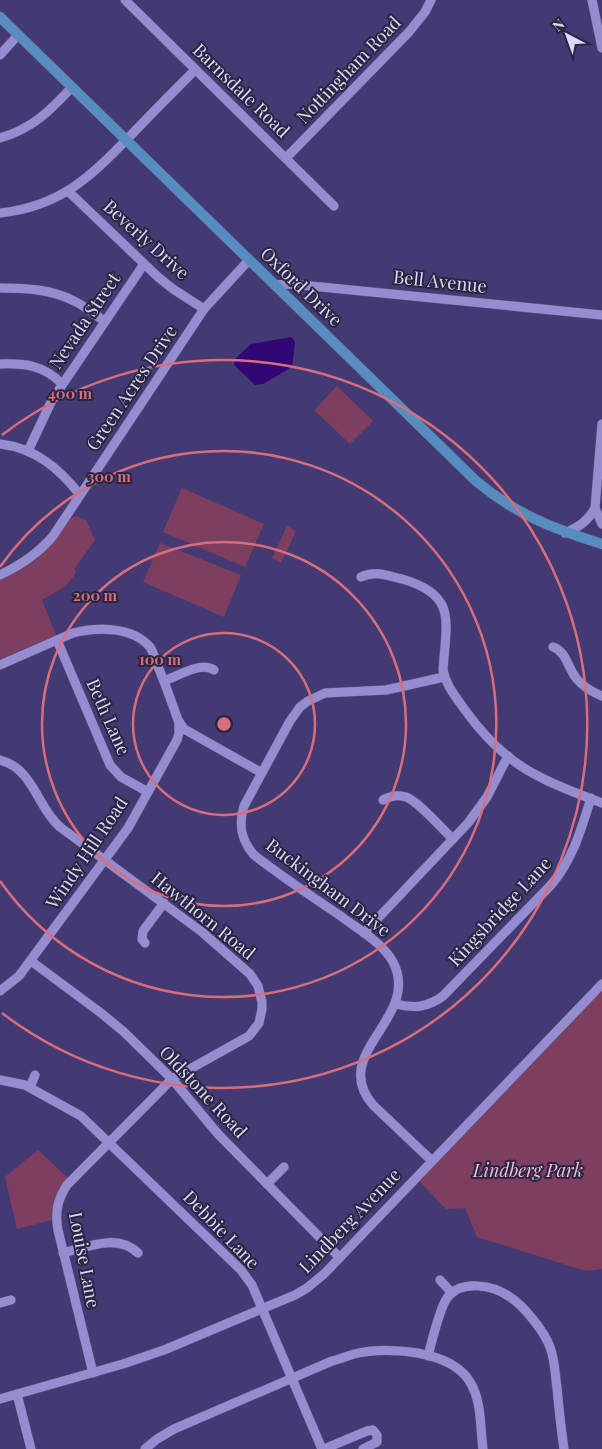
<svg xmlns="http://www.w3.org/2000/svg" width="602" height="1449" font-family="'Playfair Display',serif">
<style>
.green{fill:#7e3e60}
.water{fill:#310675}
.lines{fill:none;stroke-linecap:round;stroke-linejoin:round}
.minor-casing{stroke:#5c5384;stroke-width:10}
.major-casing{stroke:#5c5384;stroke-width:11}
.minor{stroke:#958dcf;stroke-width:9}
.major{stroke:#578dbe;stroke-width:10}
.ring{fill:none;stroke:#d86e7c;stroke-width:2.5}
.labels{text-anchor:middle;stroke-width:4;stroke-linejoin:round;paint-order:stroke}
.street-label{font-size:18px;fill:#dad8fb;stroke:#2a2641}
.park-label{font-size:18px;font-style:italic;fill:#f7bcd8;stroke:#2a2641}
.centre{fill:#d86e7c;stroke:#2a2641;stroke-width:2.5}
.ring-label{font-size:15px;text-anchor:middle;font-weight:bold;fill:#d86e7c;stroke:#2a2641;stroke-width:4;stroke-linejoin:round;paint-order:stroke}
</style>
<rect width="100%" height="100%" fill="#433a73"/>
<g class="green">
<path d="M337 386 373 421 350 444 314 410Z"/>
<path d="M182 488 264 524 245 567 163 532Z"/>
<path d="M76 516 86 520 95 540 75 568 76 573 66 586 42 600 56 635 0 659V580C17 572 31 565 44 552 55 541 61 522 76 516Z"/>
<path d="M287 526 296 531 281 563 272 558Z"/>
<path d="M160 543 241 575 224 617 143 582Z"/>
<path d="M602 989V1269L586 1271 477 1237 465 1208 446 1209 417 1179Z"/>
<path d="M38 1150 68 1178 54 1201 52 1220 17 1229 5 1177Z"/>
</g>
<path class="water" d="M291 337 295 342 292 367 263 384 255 385 234 365 235 359 251 344Z"/>
<g class="lines">
<defs>
<g id="minor">
<path d="M125 0 334 206"/>
<path d="M592 0 602 48"/>
<path d="M0 55 18 35"/>
<path d="M0 138C32 129 51 110 72 87"/>
<path d="M286 158 409 32 425 12 431 0"/>
<path d="M68 191 158 277 173 289 204 309"/>
<path d="M0 213C63 206 92 175 134 132 154 111 175 90 195 70"/>
<path d="M275 285 291 284 602 315"/>
<path d="M0 288C25 288 51 289 74 301 85 306 94 314 104 321"/>
<path d="M0 364C24 363 44 365 62 384"/>
<path d="M0 444C35 448 59 468 80 495"/>
<path d="M28 451 52 400 144 264"/>
<path d="M595 508 602 524"/>
<path d="M565 533C579 527 588 521 595 508L602 424"/>
<path d="M0 575C21 565 38 554 53 536L204 309 249 260"/>
<path d="M361 577C375 570 388 576 402 579 458 595 446 622 443 670 446 686 456 697 465 710 485 738 510 763 542 778 561 788 582 795 602 803"/>
<path d="M57 640 110 765 121 777 148 792"/>
<path d="M553 647C566 651 568 668 576 678 583 687 592 692 602 696"/>
<path d="M0 665 73 633C96 627 132 626 150 647 154 653 156 662 159 669 166 686 172 703 178 720L184 729 262 773"/>
<path d="M164 681C178 676 201 661 214 670"/>
<path d="M0 760C33 768 37 807 60 827L202 932 250 974 258 986 262 1002V1009L259 1023 249 1036 172 1079 67 1185C57 1200 55 1213 58 1230L93 1373"/>
<path d="M383 800C390 796 397 794 406 797 418 801 442 829 453 839"/>
<path d="M364 933 468 823 487 797 508 756"/>
<path d="M145 943 142 939 143 931 164 903"/>
<path d="M31 961 101 1013 124 1032 172 1079 218 1134 339 1257"/>
<path d="M0 991 19 976 128 828 177 740 179 733V722"/>
<path d="M396 1004C414 1009 428 1007 443 996L551 885C573 859 581 830 591 798"/>
<path d="M0 1080 25 1085 81 1116 241 1270 252 1285 322 1449"/>
<path d="M30 1087 35 1075"/>
<path d="M431 1160 373 1105C328 1053 422 1018 393 962 383 943 359 930 342 917 313 897 282 877 254 855 241 840 238 825 244 806L290 721 300 707 308 701 325 693 386 690 444 677"/>
<path d="M267 1184 284 1167"/>
<path d="M63 1253C87 1247 118 1233 138 1253"/>
<path d="M440 1280 452 1293"/>
<path d="M0 1303 11 1300"/>
<path d="M428 1356C432 1341 439 1310 447 1298 461 1279 493 1285 510 1297 524 1306 544 1331 550 1347 555 1360 555 1374 557 1388 559 1409 561 1429 564 1449"/>
<path d="M17 1394 31 1449"/>
<path d="M0 1399 123 1364 164 1350 295 1295 307 1288 324 1274 602 984"/>
<path d="M145 1449 157 1439 174 1429 332 1361C340 1359 347 1356 354 1354 387 1346 451 1350 470 1382 482 1401 480 1428 483 1449"/>
<path d="M324 1449 367 1431 373 1430 377 1435V1442L363 1449"/>
</g>
<path id="major" d="M0 17 476 481C515 514 554 529 602 544"/>
</defs>
<use href="#minor" class="minor-casing"/>
<use href="#major" class="major-casing"/>
<use href="#minor" class="minor"/>
<use href="#major" class="major"/>
</g>
<g class="ring">
<circle cx="224" cy="724" r="91"/>
<circle cx="224" cy="724" r="182"/>
<path d="M0 567A273 273 0 1 1 0 881"/>
<path d="M2 435A364 364 0 1 1 2 1013"/>
</g>
<g class="labels">
<g class="street-label">
<text transform="translate(349 70) rotate(-46)" y="6">Nottingham Road</text>
<text transform="translate(241 91) rotate(44)" y="6">Barnsdale Road</text>
<text transform="translate(146 240) rotate(42)" y="6">Beverly Drive</text>
<text transform="translate(440 282) rotate(6)" y="6">Bell Avenue</text>
<text transform="translate(301 287) rotate(44)" y="6">Oxford Drive</text>
<text transform="translate(85 321) rotate(-56)" y="6">Nevada Street</text>
<text transform="translate(132 388) rotate(-56)" y="6">Green Acres Drive</text>
<text transform="translate(108 717) rotate(66)" y="6">Beth Lane</text>
<text transform="translate(87 853) rotate(-56)" y="6">Windy Hill Road</text>
<text transform="translate(328 888) rotate(37)" y="6">Buckingham Drive</text>
<text transform="translate(500 912) rotate(-47)" y="6">Kingsbridge Lane</text>
<text transform="translate(203 916) rotate(39)" y="6">Hawthorn Road</text>
<text transform="translate(203 1092) rotate(47)" y="6">Oldstone Road</text>
<text transform="translate(350 1221) rotate(-46)" y="6">Lindberg Avenue</text>
<text transform="translate(221 1230) rotate(46)" y="6">Debbie Lane</text>
<text transform="translate(84 1260) rotate(79)" y="6">Louise Lane</text>
</g>
<g class="park-label">
<text x="528" y="1177">Lindberg Park</text>
</g>
</g>
<circle cx="224" cy="724" r="8" class="centre"/>
<g class="ring-label">
<text x="70" y="399">400 m</text>
<text x="109" y="482">300 m</text>
<text x="95" y="601">200 m</text>
<text x="160" y="665">100 m</text>
</g>
<g transform="translate(567 35) rotate(319)" stroke="#2a2641" stroke-width="4" paint-order="stroke">
<path d="M0-4L9 19L0 12L-9 19Z" fill="#dad8fb"/>
<text y="-8" font-size="14" font-weight="bold" text-anchor="middle" fill="#dad8fb">N</text>
</g>
</svg>
